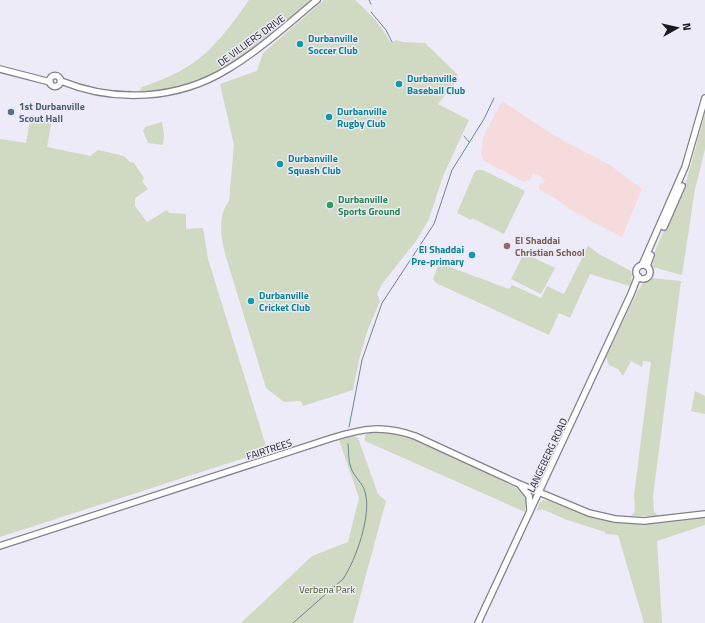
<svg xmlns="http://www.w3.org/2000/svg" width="705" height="623" font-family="'Titillium Web',sans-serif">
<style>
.industrial{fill:#f6dbdd}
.green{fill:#d0d9c1}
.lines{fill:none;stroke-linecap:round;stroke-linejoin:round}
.stream{stroke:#6d8798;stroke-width:1}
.secondary-casing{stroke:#82808c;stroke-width:8}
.secondary{stroke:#fff;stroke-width:5.5}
.culture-dot{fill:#0f9aa8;stroke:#edebf8;stroke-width:1.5}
.service-dot{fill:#5c6f8a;stroke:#edebf8;stroke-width:1.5}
.leisure-dot{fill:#2e9e5b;stroke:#edebf8;stroke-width:1.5}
.education-dot{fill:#8d6e63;stroke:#edebf8;stroke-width:1.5}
.labels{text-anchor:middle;stroke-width:3;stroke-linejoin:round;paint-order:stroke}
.culture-label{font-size:10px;font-weight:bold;fill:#0d838f;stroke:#edebf8;text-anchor:start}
.street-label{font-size:10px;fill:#1b1a1e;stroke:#edebf8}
.service-label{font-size:10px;font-weight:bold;fill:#4e5e75;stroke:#edebf8;text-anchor:start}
.leisure-label{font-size:10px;font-weight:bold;fill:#27864d;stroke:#edebf8;text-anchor:start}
.education-label{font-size:10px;font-weight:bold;fill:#785e54;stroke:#edebf8;text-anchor:start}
.park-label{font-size:10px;fill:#4a5c26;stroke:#edebf8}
</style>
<rect width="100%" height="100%" fill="#edebf8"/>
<path class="industrial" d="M502 101 555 136 610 165 642 189 622 237 574 212 556 199 539 189V183L543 184 545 179 533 173 530 180 524 182 484 161 481 155 483 137Z"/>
<g class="green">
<path d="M249 0H313C276 30 239 66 194 83 173 91 150 93 128 93V90H130L132 92H139L142 87C199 68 215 48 249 0Z"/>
<path d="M324 0H355C369 12 382 27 391 43L396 40 403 42 425 43 457 74 458 79 438 104 469 120 443 176 429 219 416 241 382 284 377 294 380 301 367 332 359 360 353 390 303 406 301 401 284 402 266 388 226 257C221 239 217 216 229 201L234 145 220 84 257 71 263 53Z"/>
<path d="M705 113V149L695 189 682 275 652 267V264L656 248 687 179Z"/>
<path d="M31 115 52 119 47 147 90 156 98 150 124 156 130 162 134 163 144 178 142 181 148 189 135 198V206L147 222 167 210 169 213 186 214V229L203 228 208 259 266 446 263 452 0 537V139L26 143Z"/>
<path d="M162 122 164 135 163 145 148 143 143 131 145 127Z"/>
<path d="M477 170H483L525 191 504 234 472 218 471 220 457 213 474 173Z"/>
<path d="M588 246 599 254 631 271 632 275 631 279 632 280 630 286 590 274 570 318 559 313 549 335 436 283 433 279 439 263 509 289 512 285 541 298 547 286 564 294Z"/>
<path d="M524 253 555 268 541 294 511 279Z"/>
<path d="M651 278 681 281 653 496 654 512 659 516H631L635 511 634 495 651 362 643 361 642 367 631 361 623 376 618 369 609 365 606 357 637 292 643 283Z"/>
<path d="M695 391 705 396V414L691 411Z"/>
<path d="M369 432C424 431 473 468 523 491 529 499 525 503 525 512L365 441V435Z"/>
<path d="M353 436 358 438 378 494 386 501 353 623H241L312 556 348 542 359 498 339 440Z"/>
<path d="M543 500C557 501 578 513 592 517 630 528 667 523 705 517V525L657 541 662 623H644L618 535 605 534V532L567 520 542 509 537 511 539 503Z"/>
</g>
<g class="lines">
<g class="stream">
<path d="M369 0 371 4"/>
<path d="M371 12 386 30 392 42"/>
<path d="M464 136 469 142"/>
<path d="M349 427 362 360 382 303 434 224 452 170 484 119 494 98"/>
<path d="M293 623 343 579C356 560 372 514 365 492 363 483 354 477 351 468 348 461 349 451 348 444"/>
</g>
<defs>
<g id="secondary">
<path d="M0 69 50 82"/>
<circle cx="55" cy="81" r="5.5"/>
<path d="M61 81C115 103 178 100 228 69 260 50 289 23 317 0"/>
<path d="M664 227 682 186"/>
<circle cx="643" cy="272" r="7"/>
<path d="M642 265 685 167 705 98"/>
<path d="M647 266 651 255"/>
<path d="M521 486 529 496 530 510"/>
<path d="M0 546 332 438C364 428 383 425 415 436L517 483 589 513 615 519 644 521 705 514"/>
<path d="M478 623 631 294 638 276"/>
</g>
</defs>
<use href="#secondary" class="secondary-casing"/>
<use href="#secondary" class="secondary"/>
</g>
<g class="culture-dot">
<circle cx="300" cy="44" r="4"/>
<circle cx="399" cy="84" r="4"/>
<circle cx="329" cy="117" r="4"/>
<circle cx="280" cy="164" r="4"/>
<circle cx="472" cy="255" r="4"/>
<circle cx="251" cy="301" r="4"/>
</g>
<circle class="service-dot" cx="11" cy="112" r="4"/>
<circle class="leisure-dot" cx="330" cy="205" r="4"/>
<circle class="education-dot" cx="507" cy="246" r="4"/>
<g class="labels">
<g class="culture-label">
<text x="308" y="42">Durbanville<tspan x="308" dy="12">Soccer Club</tspan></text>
<text x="407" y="82">Durbanville<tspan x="407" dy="12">Baseball Club</tspan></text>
<text x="337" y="115">Durbanville<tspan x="337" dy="12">Rugby Club</tspan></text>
<text x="288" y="162">Durbanville<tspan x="288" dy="12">Squash Club</tspan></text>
<text x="464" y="253" text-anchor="end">El Shaddai<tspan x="464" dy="12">Pre-primary</tspan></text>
<text x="259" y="299">Durbanville<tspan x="259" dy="12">Cricket Club</tspan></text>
</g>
<g class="street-label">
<text transform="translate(251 40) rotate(-36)" y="4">DE VILLIERS DRIVE</text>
<text transform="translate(269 449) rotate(-18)" y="4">FAIRTREES</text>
<text transform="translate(547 455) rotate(-65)" y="4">LANGEBERG ROAD</text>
</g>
<g class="service-label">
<text x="19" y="110">1st Durbanville<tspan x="19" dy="12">Scout Hall</tspan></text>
</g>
<g class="leisure-label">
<text x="338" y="203">Durbanville<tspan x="338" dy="12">Sports Ground</tspan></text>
</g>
<g class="education-label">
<text x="515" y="244">El Shaddai<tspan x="515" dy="12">Christian School</tspan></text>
</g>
<g class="park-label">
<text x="327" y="593">Verbena Park</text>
</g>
</g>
<g transform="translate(677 28) rotate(82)" stroke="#edebf8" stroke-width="3" paint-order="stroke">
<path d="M0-3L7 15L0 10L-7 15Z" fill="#1b1a1e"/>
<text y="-6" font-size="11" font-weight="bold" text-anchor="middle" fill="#1b1a1e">N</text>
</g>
</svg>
